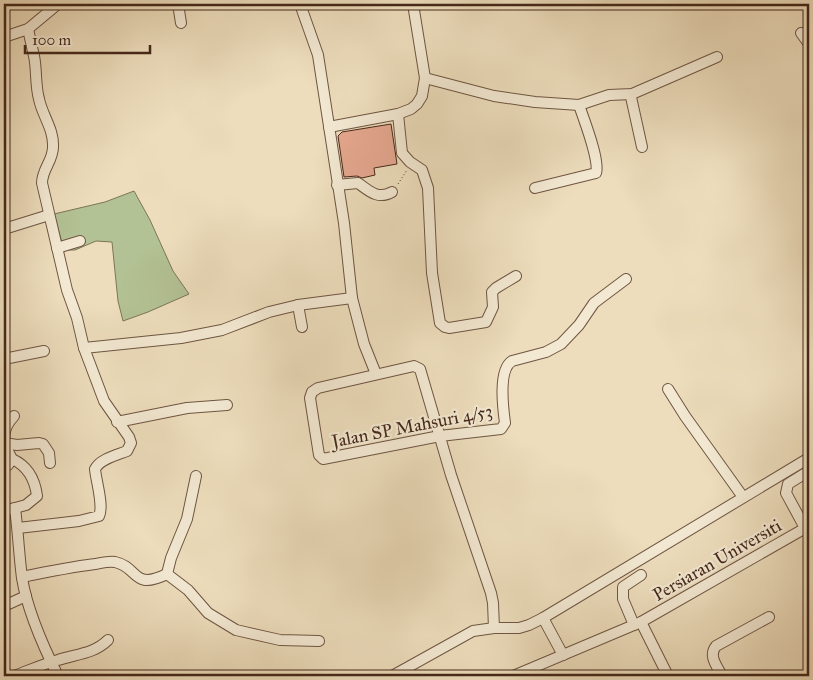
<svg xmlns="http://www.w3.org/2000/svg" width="813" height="680" font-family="'IM FELL Great Primer',serif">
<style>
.green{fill:#b3c294;stroke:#7c7557}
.building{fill:#e5a78f;stroke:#45281a}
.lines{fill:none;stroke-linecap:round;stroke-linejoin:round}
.minor-casing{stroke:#6f5542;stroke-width:12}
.path{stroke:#45281a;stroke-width:1;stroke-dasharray:1 2.5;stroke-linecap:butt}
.minor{stroke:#f3e9d3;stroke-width:10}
.labels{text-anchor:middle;stroke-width:4.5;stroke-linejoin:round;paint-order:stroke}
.street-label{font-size:18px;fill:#45281a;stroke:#f3e9d3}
</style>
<rect width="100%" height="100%" fill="#edddbc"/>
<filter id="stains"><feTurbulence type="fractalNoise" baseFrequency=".004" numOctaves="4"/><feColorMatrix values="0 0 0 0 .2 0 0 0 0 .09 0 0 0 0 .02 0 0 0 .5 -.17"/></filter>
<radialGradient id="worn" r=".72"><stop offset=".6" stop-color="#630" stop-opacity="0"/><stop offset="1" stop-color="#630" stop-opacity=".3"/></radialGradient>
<path class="green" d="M134 191 150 220 173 271 189 294 148 312 123 321 118 301 112 242 96 241 75 250H64L54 214 105 202Z"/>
<path class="building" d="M391 124 397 164 374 168 375 175 362 178 357 176 344 177 338 136 342 132Z"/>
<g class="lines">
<defs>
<g id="minor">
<path d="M178 4 181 23"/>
<path d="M300 4 318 55 344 223 352 298 364 344 376 374"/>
<path d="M801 33 809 44"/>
<path d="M4 37 28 29 58 4"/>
<path d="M425 78 494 96 535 102 579 105 609 95 632 94 717 57"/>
<path d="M632 94 631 97 642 147"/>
<path d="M398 114 402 153 410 162 422 170 428 188 432 273 440 323 445 327 449 328 486 322 493 307 492 292 496 288 516 276"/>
<path d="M329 127 398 114 411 109 417 104 422 96 425 78 413 4"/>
<path d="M337 185 358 183C369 191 378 200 392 192"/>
<path d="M535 188 596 173C600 160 584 120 579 105"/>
<path d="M4 229 49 215"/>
<path d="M57 248 80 241"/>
<path d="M298 305 302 327"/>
<path d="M84 348 181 338 222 330 269 312 298 305 352 298"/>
<path d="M4 359 44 351"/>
<path d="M668 389 685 416 743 497"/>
<path d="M117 422 187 408 227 405"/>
<path d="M4 443 17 445 39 443 43 444 49 453 50 463"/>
<path d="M4 468 8 465 12 459C3 442 0 431 14 416"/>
<path d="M15 508C18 531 19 555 22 578 27 609 44 648 58 676"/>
<path d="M4 511 26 505 37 496C35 480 28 466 12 459"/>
<path d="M18 528 79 521 99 516C104 506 96 481 95 469 100 459 117 455 127 451L131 443 129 437 104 401 84 348 77 318 67 290 42 183C42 169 53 161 53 147 54 129 42 115 39 99 35 85 37 70 34 56 32 47 30 38 28 29"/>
<path d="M805 528 786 493 788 484 809 471"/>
<path d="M167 574 171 558 187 519 196 476"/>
<path d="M22 577C46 572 71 567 95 564 101 563 109 561 115 562 139 567 132 591 167 574L188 590 208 613 236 630 280 640 319 641"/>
<path d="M4 606 26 596"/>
<path d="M543 618 563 655"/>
<path d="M641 622 668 676"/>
<path d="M634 625 623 599V587L641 575"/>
<path d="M494 628 493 603 491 593 451 475 420 369 414 366 318 388 312 392 310 398 319 455 323 459 440 436 501 429 505 423C503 408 498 370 512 361L546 352 561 344 579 325 594 303 626 279"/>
<path d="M14 676C28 671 43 664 58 660 76 654 94 654 108 640"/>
<path d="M392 676 473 631 494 628H519L529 625 543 618 809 458"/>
<path d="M513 676 641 622 809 526"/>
<path d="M722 676C717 666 708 656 716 646L769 617"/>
</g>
</defs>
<use href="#minor" class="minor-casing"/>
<path class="path" d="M398 184 407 170"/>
<use href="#minor" class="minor"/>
</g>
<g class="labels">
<g class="street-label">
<text transform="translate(412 426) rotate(-11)" y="6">Jalan SP Mahsuri 4/53</text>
<text transform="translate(717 560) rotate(-30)" y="6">Persiaran Universiti</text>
</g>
</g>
<rect width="813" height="680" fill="none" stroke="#edddbc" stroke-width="20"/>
<rect x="5" y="5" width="803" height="670" fill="none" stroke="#45281a" stroke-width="2.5"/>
<rect x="10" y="10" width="793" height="660" fill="none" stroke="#45281a"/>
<path d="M25 45v8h125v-8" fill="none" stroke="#45281a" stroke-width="2.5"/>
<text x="32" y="45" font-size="15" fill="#45281a" stroke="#f3e9d3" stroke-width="4" paint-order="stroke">100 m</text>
<rect width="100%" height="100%" filter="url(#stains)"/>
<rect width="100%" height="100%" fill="url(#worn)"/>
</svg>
